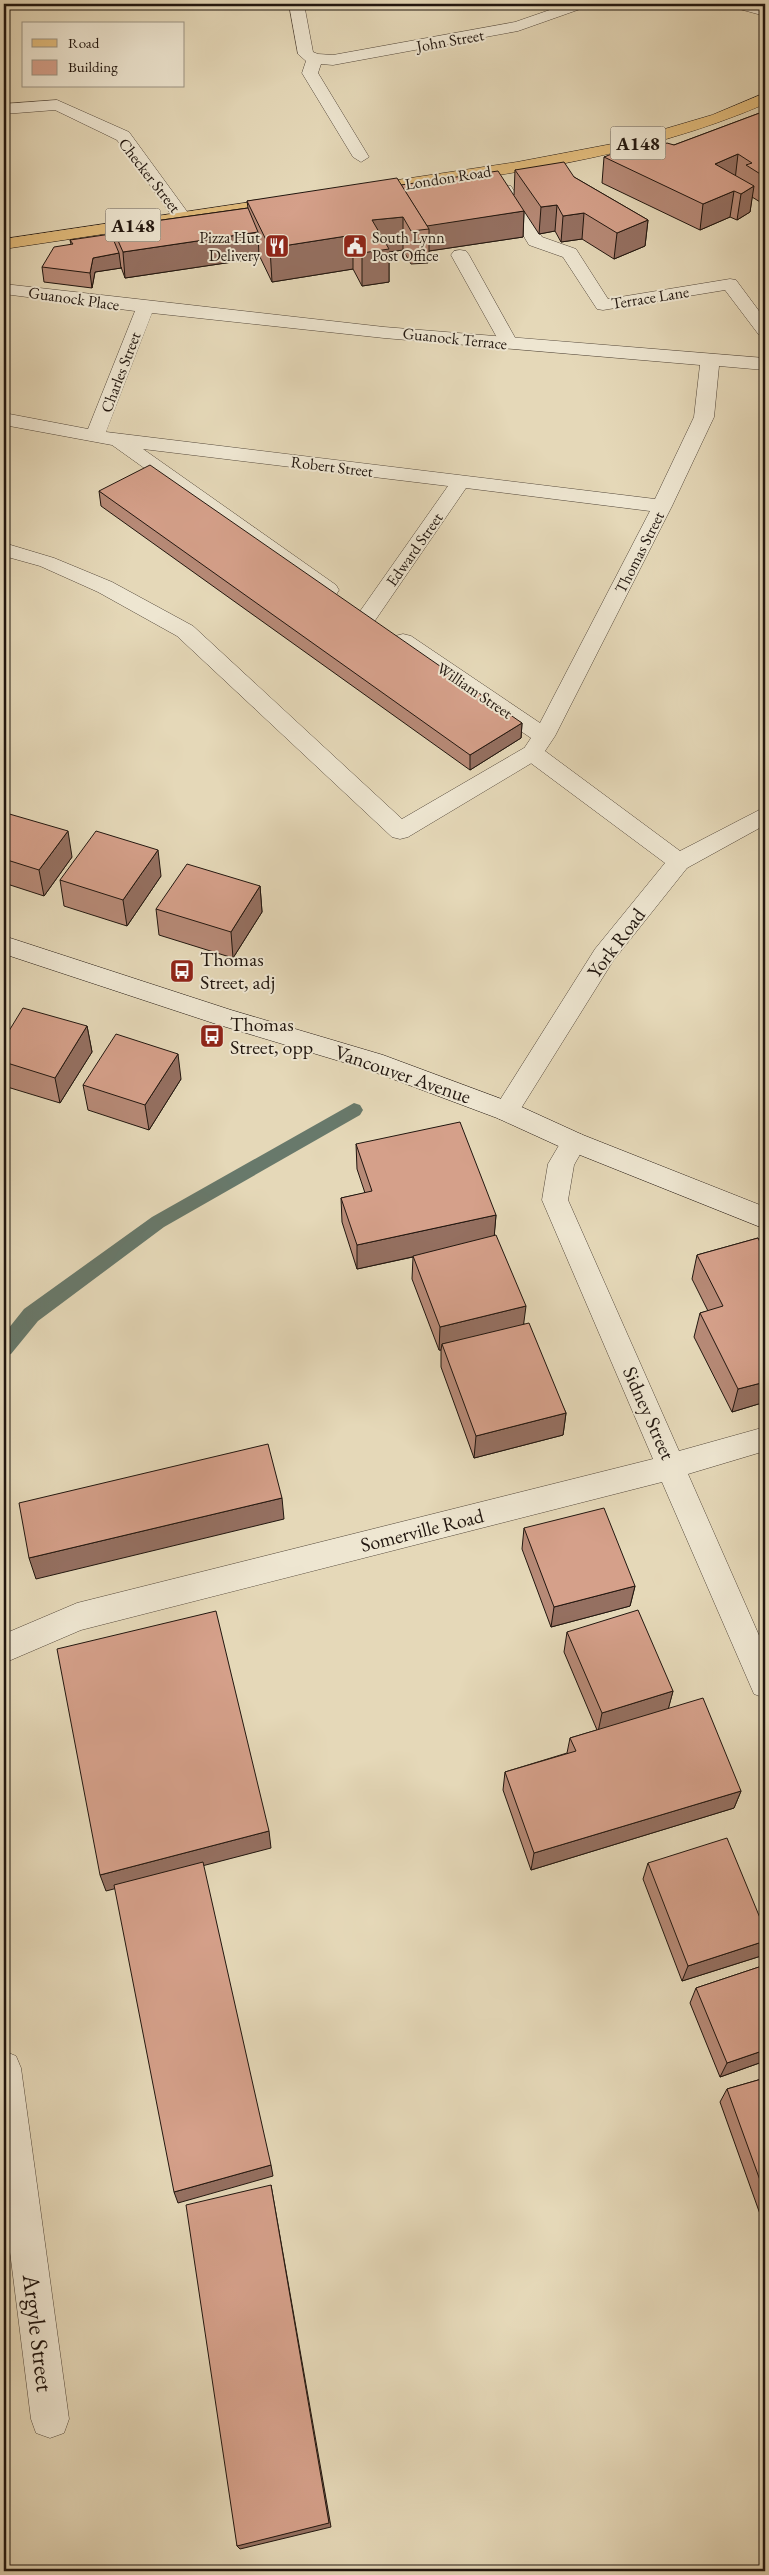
<svg xmlns="http://www.w3.org/2000/svg" width="769" height="2575" font-family="'EB Garamond',serif">
<style>
.lines{fill:none;stroke-linecap:round;stroke-linejoin:round}
.stream{fill:#68796b;fill-rule:evenodd}
.lane-casing{stroke:#524639;stroke-width:1}
.street-casing{stroke:#524639;stroke-width:1}
.secondary-casing{stroke:#21160f;stroke-width:1}
.primary-casing{stroke:#21160f;stroke-width:1}
.lane{fill:#eee6d1;fill-rule:evenodd}
.street{fill:#eee6d1;fill-rule:evenodd}
.secondary{fill:#eee6d1;fill-rule:evenodd}
.primary{fill:#e2bc7c;fill-rule:evenodd}
.wall{fill:#b78a77;stroke:#21160f}
.shaded-wall{fill:#957061;stroke:#21160f}
.building{fill:#d5a08a;stroke:#21160f}
.labels{text-anchor:middle;stroke-width:4;stroke-linejoin:round;paint-order:stroke}
.far-street-label{font-size:16px;fill:#21160f;stroke:#eee6d1}
.far-poi-label{font-size:16px;fill:#21160f;stroke:#eee6d1;text-anchor:end}
.shield{fill:#eee6d1;stroke:#5e5449;stroke-width:1}
.shield-label{font-size:19px;font-weight:bold;fill:#21160f}
.street-label{font-size:20px;fill:#21160f;stroke:#eee6d1}
.poi-label{font-size:20px;fill:#21160f;stroke:#eee6d1;text-anchor:start}
.near-street-label{font-size:24px;fill:#21160f;stroke:#eee6d1}
</style>
<rect width="100%" height="100%" fill="#e5d8b8"/>
<filter id="stains"><feTurbulence type="fractalNoise" baseFrequency=".004" numOctaves="4"/><feColorMatrix values="0 0 0 0 .2 0 0 0 0 .09 0 0 0 0 .02 0 0 0 .5 -.17"/></filter>
<radialGradient id="worn" r=".72"><stop offset=".6" stop-color="#630" stop-opacity="0"/><stop offset="1" stop-color="#630" stop-opacity=".3"/></radialGradient>
<g class="lines">
<path class="stream" d="M354 1103 360 1105 363 1110 360 1115 164 1227 38 1321 11 1354 4 1356V1334L24 1309 152 1217Z"/>
<defs>
<g id="lane">
<path d="M730 4H754L765 6V16L732 7Z"/>
<path d="M505 185 511 186 542 237 576 249 608 299 730 279 736 280 765 319V336L759 335 725 290 603 310 597 309 563 257 529 245 496 190 499 186Z"/>
<path d="M460 250 466 251 469 255 518 343 516 347H502L500 343 451 255 454 251Z"/>
<path d="M4 543 54 558 112 582 193 626 402 819 524 748 532 746 540 748 543 753 540 758 408 837 400 839 392 837 177 636 98 592 40 566 4 556Z"/>
</g>
<g id="street">
<path d="M289 4H304L313 52 318 54 333 55 515 22 567 4H589L586 7 518 31 333 65 321 64 318 73 369 157 361 162 353 157 302 73 306 61 298 54Z"/>
<path d="M57 100 129 132 191 217 188 221H176L117 140 55 110 4 114V104Z"/>
<path d="M4 284 384 327 765 358V370L719 366 714 417 672 506 555 736 545 751 680 851 765 807V825L687 868 613 961 515 1118 506 1121 497 1118 493 1111 595 949 665 863 524 758 521 753 531 738 395 646 392 641 395 636 403 634 411 636 540 723 650 511 466 488 374 622 367 624 360 622 356 617 448 486 143 449 336 585 339 590 336 595 329 596 322 595 112 445 4 425V413L88 429 135 311 4 294ZM152 313 384 338 700 365 694 417 655 499 106 432Z"/>
<path d="M574 1132 583 1135 587 1142 574 1165 568 1200 679 1451 765 1427V1451L688 1474 765 1649V1698L754 1694 662 1482 81 1630 4 1663V1634L77 1603 653 1459 542 1200 548 1164 565 1135Z"/>
<path d="M4 2051 16 2056 21 2068 69 2419 64 2433 50 2438 36 2433 31 2419 4 2204Z"/>
</g>
<path id="secondary" d="M4 936 231 1010 383 1055 515 1104 583 1135 765 1207V1229L565 1149 497 1118 366 1069 216 1024 4 954Z"/>
<g id="primary">
<path d="M765 93V104C637 159 501 175 364 195L358 194 355 190 358 186 364 185 517 162 617 143 712 115Z"/>
<path d="M284 197 290 198 293 202 290 206 4 249V239Z"/>
</g>
</defs>
<use href="#lane" class="lane-casing"/>
<use href="#street" class="street-casing"/>
<use href="#secondary" class="secondary-casing"/>
<use href="#primary" class="primary-casing"/>
<use href="#lane" class="lane"/>
<use href="#street" class="street"/>
<use href="#secondary" class="secondary"/>
<use href="#primary" class="primary"/>
</g>
<g class="wall">
<path d="M765 111V205L752 197 750 212 737 220 730 217 700 230 602 183 604 157 651 154 662 150V145H674Z"/>
<path d="M515 170 574 177 648 220 645 246 614 259 582 239 561 242 555 231 539 234 524 211 523 237 429 251 428 263 411 264 403 250 389 252V282L362 286 353 269 272 282 259 255V258L125 278 121 267V268L95 272 92 288 44 282 42 267 71 244 70 240H114L112 227 248 208 247 201 401 185 514 195Z"/>
<path d="M99 491 522 723 521 738 470 770 101 506Z"/>
<path d="M4 815 72 857 44 896 4 883Z"/>
<path d="M161 876 127 926 64 906 60 880Z"/>
<path d="M260 886 262 912 233 958 159 935 156 909Z"/>
<path d="M87 1026 92 1052 60 1103 4 1086V1062Z"/>
<path d="M181 1079 149 1130 88 1110 83 1085Z"/>
<path d="M356 1144 496 1215 494 1236 524 1324 566 1413 563 1435 474 1458 441 1367V1350H439L412 1279 413 1257 357 1269 342 1222 341 1198 365 1193 357 1169Z"/>
<path d="M758 1238 765 1402 732 1412 694 1337 700 1313 708 1311 692 1279 697 1255Z"/>
<path d="M524 1528 635 1586 630 1606 551 1627 522 1549Z"/>
<path d="M567 1632 673 1691 668 1709 741 1791 734 1808 531 1870 503 1790 505 1772 567 1753 570 1738 597 1730 564 1652Z"/>
<path d="M648 1863 765 1930V1948L761 1956 682 1981 643 1879Z"/>
<path d="M765 1965V2061L720 2077 690 2003 696 1988Z"/>
<path d="M765 2078V2228L720 2102 727 2089Z"/>
</g>
<g class="shaded-wall">
<path d="M738 154 735 180 715 164Z"/>
<path d="M754 186 750 212 737 220 741 194Z"/>
<path d="M734 191 730 217 700 230 703 204Z"/>
<path d="M557 205 555 231 539 234 541 207Z"/>
<path d="M524 211 523 237 429 251V229L422 226Z"/>
<path d="M584 213 582 239 561 242 563 216Z"/>
<path d="M403 217V250L389 252V282L362 286V253L372 220Z"/>
<path d="M648 220 645 246 614 259 617 233Z"/>
<path d="M258 232 259 258 125 278 123 252Z"/>
<path d="M353 235V269L272 282 270 248Z"/>
<path d="M119 253 121 268 95 272 92 288 90 273 93 258Z"/>
<path d="M522 723 521 738 470 770V755Z"/>
<path d="M68 831 72 857 44 896 39 870Z"/>
<path d="M158 850 161 876 127 926 123 900Z"/>
<path d="M260 886 262 912 233 958 231 932Z"/>
<path d="M87 1026 92 1052 60 1103 55 1078Z"/>
<path d="M178 1054 181 1079 149 1130 145 1105Z"/>
<path d="M496 1215 494 1239 357 1269V1245Z"/>
<path d="M526 1306 523 1329 442 1344 441 1350H439L440 1327Z"/>
<path d="M765 1382V1402L732 1412 738 1389Z"/>
<path d="M566 1413 563 1435 474 1458 476 1436Z"/>
<path d="M282 1498 284 1519 36 1579 29 1558Z"/>
<path d="M635 1586 630 1606 551 1627 554 1607Z"/>
<path d="M673 1691 668 1710 598 1732 602 1713Z"/>
<path d="M741 1791 734 1808 531 1870 534 1853Z"/>
<path d="M269 1831 271 1848 106 1891 100 1875Z"/>
<path d="M765 1941V1948L761 1956 682 1981 688 1966Z"/>
<path d="M765 2050V2061L720 2077 727 2063Z"/>
<path d="M271 2165 273 2176 178 2203 174 2192Z"/>
<path d="M271 2185 331 2527 240 2549 237 2546Z"/>
</g>
<g class="building">
<path d="M765 111V177L746 165 752 163 738 154 715 164 754 186 741 194 734 191 703 204 604 157 635 145 651 154 665 148 662 145 667 143 674 145Z"/>
<path d="M564 162 574 177 648 220 617 233 584 213 563 216 557 205 541 207 515 170Z"/>
<path d="M498 171 524 211 427 226 401 185Z"/>
<path d="M397 178 429 229 411 231 403 217 372 220 389 249 362 253 353 235 270 248 247 201Z"/>
<path d="M248 208 258 232 123 252 112 227Z"/>
<path d="M111 234 119 253 93 258 90 273 42 267 54 247 73 244 70 240Z"/>
<path d="M150 465 522 723 470 755 99 491Z"/>
<path d="M6 813 68 831 39 870 4 859V815Z"/>
<path d="M96 831 158 850 123 900 60 880Z"/>
<path d="M187 864 260 886 231 932 156 909Z"/>
<path d="M23 1008 87 1026 55 1078 4 1062V1039Z"/>
<path d="M116 1034 178 1054 145 1105 83 1085Z"/>
<path d="M460 1122 496 1215 357 1245 341 1198 372 1191 356 1144Z"/>
<path d="M496 1235 526 1306 440 1327 413 1256Z"/>
<path d="M758 1238 765 1252V1382L738 1389 700 1313 723 1306 697 1255Z"/>
<path d="M529 1323 566 1413 476 1436 442 1344Z"/>
<path d="M268 1444 282 1498 29 1558 19 1503Z"/>
<path d="M604 1508 635 1586 554 1607 524 1528Z"/>
<path d="M638 1610 673 1691 602 1713 567 1632Z"/>
<path d="M216 1611 269 1831 100 1875 57 1649Z"/>
<path d="M703 1698 741 1791 534 1853 505 1772 576 1751 570 1738Z"/>
<path d="M727 1838 765 1930V1941L688 1966 648 1863Z"/>
<path d="M203 1862 271 2165 174 2192 114 1885Z"/>
<path d="M765 1965V2050L727 2063 696 1988Z"/>
<path d="M765 2078V2194L727 2089Z"/>
<path d="M271 2185 329 2523 237 2546 186 2205Z"/>
</g>
<defs>
<symbol id="restaurant-square" viewBox="-11 -11 22 22"><rect x="-9" y="-9" width="18" height="18" rx="4" fill="#8f2418" stroke="#eee6d1"/><path d="M-5-6h1v4h1v-4h1v4h1v-4h1v5L-1.5 .5V6h-2V.5L-5-1ZM5-6V6H3V1.5H1.5Q1.5-4 5-6Z" fill="#fff"/></symbol>
<symbol id="civic-square" viewBox="-11 -11 22 22"><rect x="-9" y="-9" width="18" height="18" rx="4" fill="#8f2418" stroke="#eee6d1"/><path d="M-.6-6.5H3V-4.5H.6V-3L4-1V1h2V6H-6V1h2V-1L-.6-3ZM-1.2 2.5V6h2.4V2.5Z" fill="#fff"/></symbol>
<symbol id="bus-square" viewBox="-11 -11 22 22"><rect x="-9" y="-9" width="18" height="18" rx="4" fill="#8f2418" stroke="#eee6d1"/><path d="M-5-6H5V4H4V6H2V4H-2V6H-4V4H-5ZM-3.5-4V0h7V-4ZM-3.5 1.2v1.5H-2V1.2ZM2 1.2v1.5H3.5V1.2Z" fill="#fff"/></symbol>
</defs>
<g fill-rule="evenodd">
<use href="#restaurant-square" x="263" y="232" width="28" height="28"/>
<use href="#civic-square" x="341" y="232" width="28" height="28"/>
<use href="#bus-square" x="168" y="957" width="28" height="28"/>
<use href="#bus-square" x="198" y="1022" width="28" height="28"/>
</g>
<g class="labels">
<g class="far-street-label">
<text transform="translate(450 40) rotate(-10)" y="6">John Street</text>
<text transform="translate(150 175) rotate(52)" y="6">Checker Street</text>
<text transform="translate(448 177) rotate(-9)" y="6">London Road</text>
<text transform="translate(650 297) rotate(-9)" y="6">Terrace Lane</text>
<text transform="translate(74 298) rotate(8)" y="6">Guanock Place</text>
<text transform="translate(455 338) rotate(6)" y="6">Guanock Terrace</text>
<text transform="translate(120 372) rotate(-69)" y="6">Charles Street</text>
<text transform="translate(332 466) rotate(7)" y="6">Robert Street</text>
<text transform="translate(414 549) rotate(-55)" y="6">Edward Street</text>
<text transform="translate(639 552) rotate(-63)" y="6">Thomas Street</text>
<text transform="translate(475 690) rotate(34)" y="6">William Street</text>
</g>
<g class="far-poi-label">
<text x="260" y="243">Pizza Hut<tspan x="260" dy="18">Delivery</tspan></text>
<text x="372" y="243" text-anchor="start">South Lynn<tspan x="372" dy="18">Post Office</tspan></text>
</g>
<g class="shield">
<rect x="610.5" y="126.5" width="55" height="33" rx="4"/>
<rect x="105.5" y="208.5" width="55" height="33" rx="4"/>
</g>
<g class="shield-label">
<text x="638" y="150">A148</text>
<text x="133" y="232">A148</text>
</g>
<g class="street-label">
<text transform="translate(616 943) rotate(-53)" y="7">York Road</text>
<text transform="translate(403 1074) rotate(19)" y="7">Vancouver Avenue</text>
<text transform="translate(649 1413) rotate(66)" y="7">Sidney Street</text>
<text transform="translate(422 1530) rotate(-14)" y="7">Somerville Road</text>
</g>
<g class="poi-label">
<text x="200" y="966">Thomas<tspan x="200" dy="23">Street, adj</tspan></text>
<text x="230" y="1031">Thomas<tspan x="230" dy="23">Street, opp</tspan></text>
</g>
<g class="near-street-label">
<text transform="translate(38 2333) rotate(83)" y="8">Argyle Street</text>
</g>
</g>
<rect width="769" height="2575" fill="none" stroke="#e5d8b8" stroke-width="20"/>
<rect x="5" y="5" width="759" height="2565" fill="none" stroke="#21160f" stroke-width="2.5"/>
<rect x="10" y="10" width="749" height="2555" fill="none" stroke="#21160f"/>
<rect x="22" y="22" width="162" height="65" fill="#eee6d1" stroke="#9c9383"/>
<rect x="32" y="39" width="25" height="8" fill="#e2bc7c" stroke="#9c9383"/>
<text x="68" y="48" font-size="15" fill="#21160f">Road</text>
<rect x="32" y="60" width="25" height="15" fill="#d5a08a" stroke="#9c9383"/>
<text x="68" y="72" font-size="15" fill="#21160f">Building</text>
<rect width="100%" height="100%" filter="url(#stains)"/>
<rect width="100%" height="100%" fill="url(#worn)"/>
</svg>
